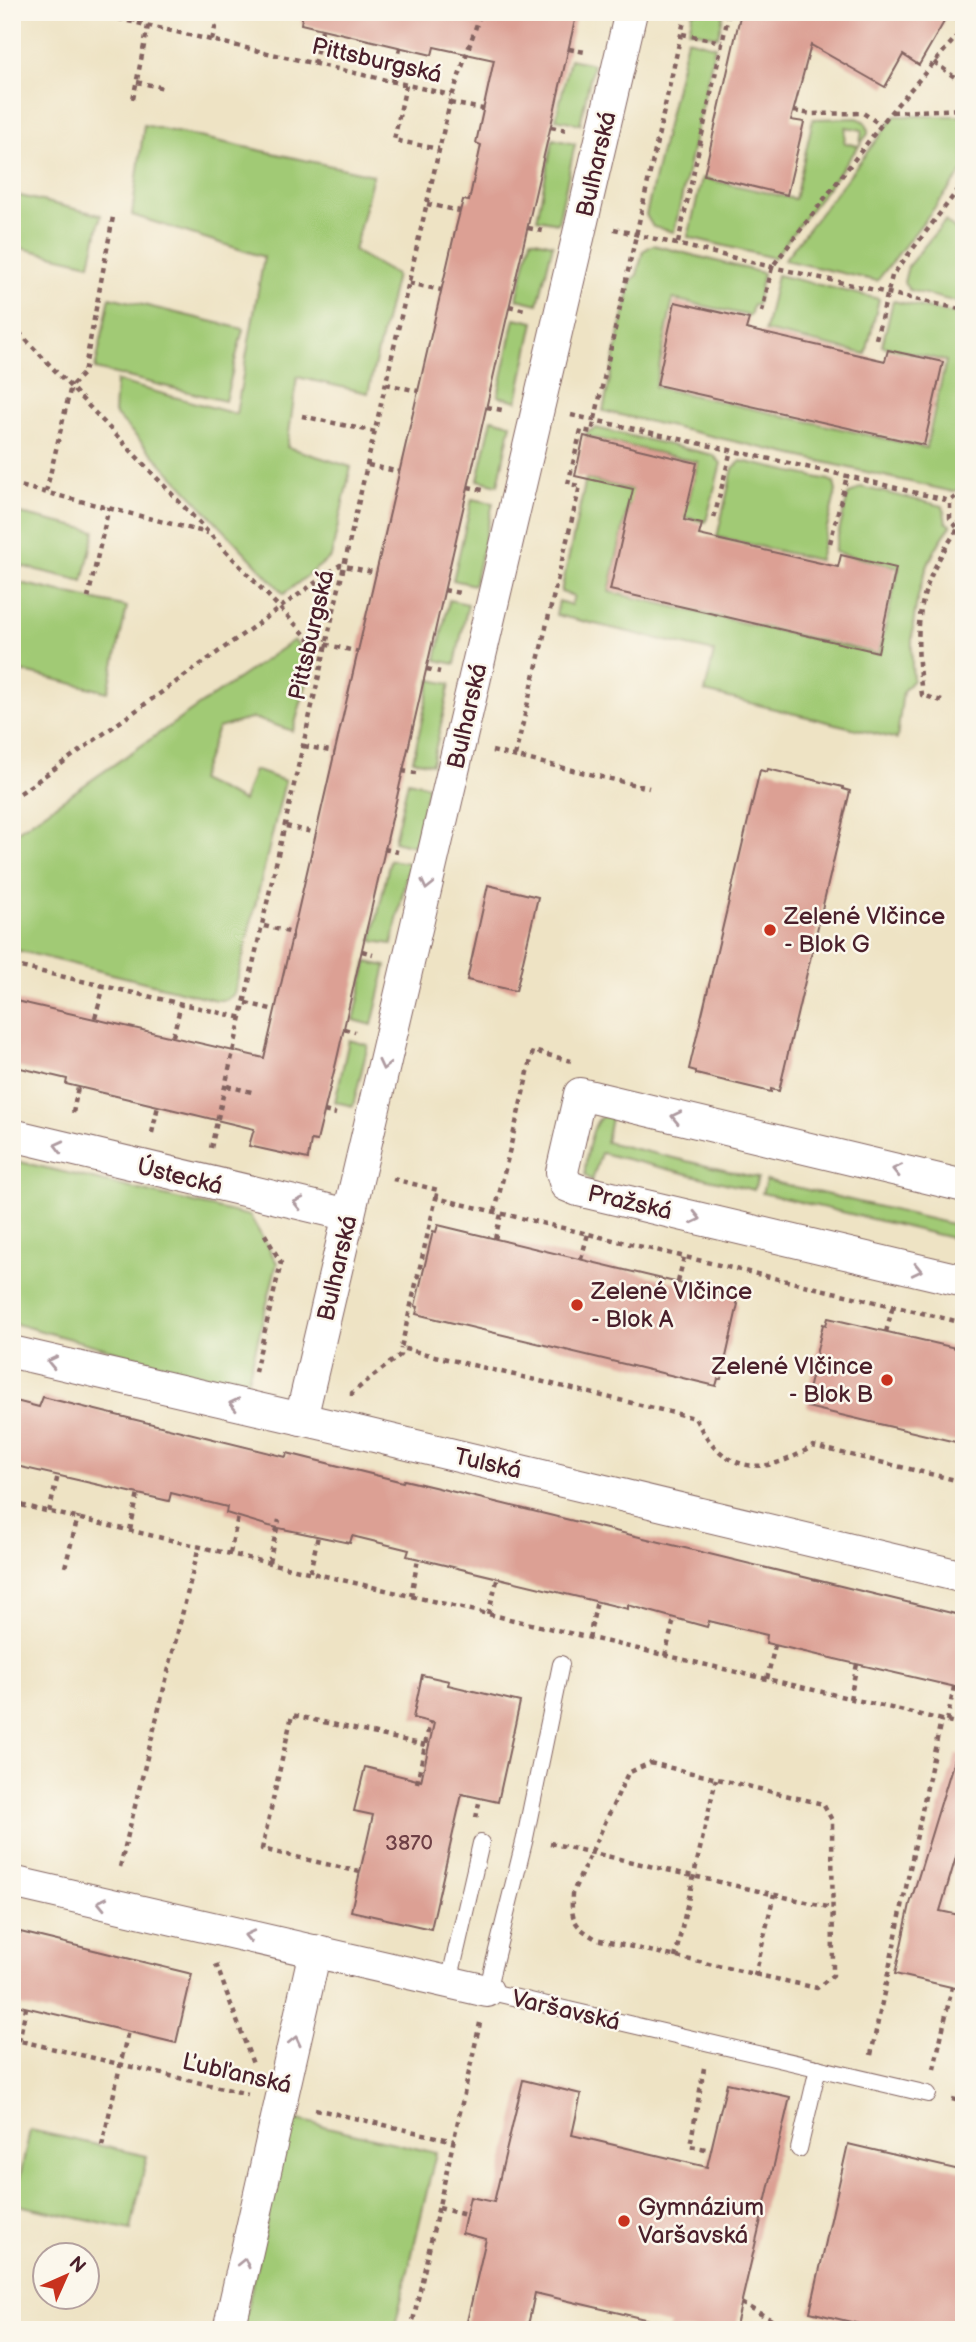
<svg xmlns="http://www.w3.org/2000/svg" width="976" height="2342" font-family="'Balsamiq Sans',sans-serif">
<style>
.green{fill:#a1ca75;stroke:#767450;stroke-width:2}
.building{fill:#dca094}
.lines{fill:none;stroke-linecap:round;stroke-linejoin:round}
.lane-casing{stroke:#836461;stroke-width:18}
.street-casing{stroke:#836461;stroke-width:34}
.path{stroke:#836461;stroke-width:4.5;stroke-dasharray:5 5;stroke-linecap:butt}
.lane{stroke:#fff;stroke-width:16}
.street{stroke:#fff;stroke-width:32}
.oneway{stroke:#ae9aa0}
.poi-dot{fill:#c8321e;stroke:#fbf7ec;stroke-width:2.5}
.labels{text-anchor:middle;stroke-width:5;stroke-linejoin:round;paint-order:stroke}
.number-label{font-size:21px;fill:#6e3f45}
.street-label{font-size:24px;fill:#4a1f2b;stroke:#fbf7ec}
.poi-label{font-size:24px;fill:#4a1f2b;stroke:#fbf7ec;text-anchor:start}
</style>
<rect width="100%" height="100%" fill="#fbf7ec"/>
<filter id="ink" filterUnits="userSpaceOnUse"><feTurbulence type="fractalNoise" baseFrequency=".0143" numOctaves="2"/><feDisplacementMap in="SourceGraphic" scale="14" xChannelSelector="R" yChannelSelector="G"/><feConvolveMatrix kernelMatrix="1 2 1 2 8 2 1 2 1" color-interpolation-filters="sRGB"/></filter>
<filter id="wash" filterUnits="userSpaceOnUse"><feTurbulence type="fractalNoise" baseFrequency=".00686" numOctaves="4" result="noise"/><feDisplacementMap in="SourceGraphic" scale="28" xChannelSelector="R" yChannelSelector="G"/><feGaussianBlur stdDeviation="1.57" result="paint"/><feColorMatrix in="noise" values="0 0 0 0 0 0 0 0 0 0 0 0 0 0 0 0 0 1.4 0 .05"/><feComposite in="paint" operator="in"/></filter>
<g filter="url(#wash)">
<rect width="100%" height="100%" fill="#eee3c4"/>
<g class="green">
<path d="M693 12H724L718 37 689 30Z"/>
<path d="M687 39 715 46 674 232 653 227 646 215Z"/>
<path d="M570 59 593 64 580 124 556 119Z"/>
<path d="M895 116H964V170L877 281 784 260Z"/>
<path d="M857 118C866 121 868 125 868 134L860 144 862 130 846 127 844 143 859 146 774 258 688 237 702 178 795 199 813 119Z"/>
<path d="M144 125 373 175 354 251 396 275 368 393 297 377 287 447 351 467 331 557 284 594 114 413 116 381 236 414 264 257 132 215Z"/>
<path d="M553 139 575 144 558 223 537 219Z"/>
<path d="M12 194 101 215 90 264 12 246Z"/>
<path d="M945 221 964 237V304L909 290 904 282 908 266Z"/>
<path d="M531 239 553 244 538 304 517 299Z"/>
<path d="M653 245 763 273 757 305H753L750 316 673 299 655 387 926 448 946 361 882 346 893 301 964 316V486L953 492 603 411 631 281 637 275 643 251Z"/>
<path d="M777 275 879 299 866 354 765 331Z"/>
<path d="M110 297 243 329 225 401 95 369Z"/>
<path d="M515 318 534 322 517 401 498 396Z"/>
<path d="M492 419 511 424 498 485 478 480Z"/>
<path d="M596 428 713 455 721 463 706 522 628 505 609 592 879 654 899 567 834 552 848 495 861 487 943 506 946 522 951 526C917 568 908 628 913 680L903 691 897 739 705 692 714 652 556 615 559 601 571 605 574 596 561 592 586 479 688 503 698 462 586 436 587 432Z"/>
<path d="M741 461 829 480 834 483 836 491 819 560 717 537 733 468Z"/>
<path d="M472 499 493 503 474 585 453 580Z"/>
<path d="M12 512 95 531 83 581 12 564Z"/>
<path d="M12 581 127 607 108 692 12 669Z"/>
<path d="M449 600 468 604 455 664 436 660Z"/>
<path d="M294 640 312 664 293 731 253 718 218 728 199 780 243 801 254 770 285 781 234 994 226 1000H216L12 949V835Z"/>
<path d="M431 680 450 684 432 764 413 760Z"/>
<path d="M408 781 428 786 414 846 394 841Z"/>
<path d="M390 860 409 863 392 944 372 941Z"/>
<path d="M367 962 386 966 372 1025 354 1020Z"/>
<path d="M349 1040 368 1045 353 1106 335 1102Z"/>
<path d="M612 1114 606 1142 758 1178 754 1190 601 1153 592 1181 585 1175C584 1164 591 1132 597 1122 600 1116 606 1115 612 1114Z"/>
<path d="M12 1160 250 1216 277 1263 246 1387 12 1323Z"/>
<path d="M766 1180 964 1227V1241L762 1193Z"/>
<path d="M290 2118 436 2153 394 2330H242Z"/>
<path d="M30 2130 147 2156 131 2230 14 2204Z"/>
</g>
<g id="blocks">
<g class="building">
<path d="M303 12H558L576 16 336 1063 317 1141 311 1140 308 1159 249 1146 254 1129 66 1084 67 1079 12 1066V1000L264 1058 455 231 463 200 469 201 481 145 476 143 494 60 434 47 432 55 301 24Z"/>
<path d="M741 12H926L944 22 919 65 903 55 885 87 811 45 791 120 804 122 787 195 704 175Z"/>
<path d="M675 302 749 319 746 329 885 361 888 350 943 362 924 445 657 385Z"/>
<path d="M584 436 697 463 684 520 702 524 699 535 838 567 841 555 896 568 878 652 610 590 633 489 575 476Z"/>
<path d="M768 769 843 787V789L850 791 779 1091 771 1089V1092L696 1074V1071L689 1069 760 770 767 772Z"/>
<path d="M488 885 538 897 516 991 467 980Z"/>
<path d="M438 1225 737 1297 736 1303 738 1304 721 1379H718L716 1386 416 1314 418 1307 415 1306 433 1231 436 1232Z"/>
<path d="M828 1318 964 1350V1444L807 1407 808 1400 806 1399 823 1324 826 1325Z"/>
<path d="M43 1397 286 1457 287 1453 403 1482 404 1480 434 1487 964 1616V1689L766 1643 767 1635 709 1621 707 1627 628 1605V1609L407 1556 409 1550 352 1536 350 1543 269 1526 226 1513 227 1507 171 1493 169 1501 12 1465V1400L39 1407Z"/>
<path d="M422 1675 449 1681 448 1685 520 1702 498 1802 462 1794 431 1929 351 1911 373 1815 354 1811 365 1767 421 1781 434 1723 413 1718Z"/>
<path d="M956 1754 964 1755V1830L940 1911 964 1916V1990L895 1974 910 1904Z"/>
<path d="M12 1930 192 1974 176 2043 12 2004Z"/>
<path d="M523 2080 581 2094 572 2135 707 2167 727 2083 790 2097 735 2330H668L670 2325 535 2293 527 2330H465L486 2239 462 2233 470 2197 494 2202Z"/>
<path d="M848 2144 964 2171V2330H884L810 2312Z"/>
</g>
</g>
</g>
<g filter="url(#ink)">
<use href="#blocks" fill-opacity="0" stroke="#836461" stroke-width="2"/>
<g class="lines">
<defs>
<g id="lane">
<path d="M561 1664 525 1838 487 1991 928 2094"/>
<path d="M449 1982 481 1843"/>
<path d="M799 2149 818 2068"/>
</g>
<g id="street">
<path d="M12 1135 349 1215"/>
<path d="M964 1186 580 1094 562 1172 566 1185 578 1190 964 1281"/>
<path d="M12 1352 345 1429 964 1577"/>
<path d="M301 1419 631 12"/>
<path d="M12 1882 487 1991"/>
<path d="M229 2330 315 1951"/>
</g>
</defs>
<use href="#lane" class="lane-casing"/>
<use href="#street" class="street-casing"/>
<g class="path">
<path d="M89 12 451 95"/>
<path d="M943 12 964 24"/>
<path d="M133 22 136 12"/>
<path d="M682 34 722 42"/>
<path d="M212 40 219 12"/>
<path d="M569 49 585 52"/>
<path d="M934 62 964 84"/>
<path d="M314 64 322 30"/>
<path d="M137 82 164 88"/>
<path d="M392 82 400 48"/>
<path d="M406 85 394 140 439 149"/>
<path d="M133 99 148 26"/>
<path d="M450 103 483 109"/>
<path d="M794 111 811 114 863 113 881 125"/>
<path d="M892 112 964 109"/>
<path d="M551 127 567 130"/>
<path d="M427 204 460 211"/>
<path d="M528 228 543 231"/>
<path d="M614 229 772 267 964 310"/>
<path d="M678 243 729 12"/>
<path d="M409 283 441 290"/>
<path d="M509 306 525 310"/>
<path d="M762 312 772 267 891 112 964 28"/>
<path d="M12 325 311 641 359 652"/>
<path d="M876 339 892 276 964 182"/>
<path d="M386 384 418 391"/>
<path d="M487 407 502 410"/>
<path d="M571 415 847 476 950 501"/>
<path d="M302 416 375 432"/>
<path d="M368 465 400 472"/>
<path d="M12 484 208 533"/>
<path d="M468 487 483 490"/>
<path d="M46 492 71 386 84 373 113 217"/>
<path d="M964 492 960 493 950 501V518L958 529 964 531"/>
<path d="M714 518 731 450"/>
<path d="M830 543 847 476"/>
<path d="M444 590 460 593"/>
<path d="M88 598 109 507"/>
<path d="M427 669 440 672"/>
<path d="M942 701 922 695C914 626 916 588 958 529"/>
<path d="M304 746 335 752"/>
<path d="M492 751 649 788"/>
<path d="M515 756 580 486 568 484 581 430 592 432 686 12"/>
<path d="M402 771 416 773"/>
<path d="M12 799 340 565 377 573"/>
<path d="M286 826 316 833"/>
<path d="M384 849 398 852"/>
<path d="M264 926 293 933"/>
<path d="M362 951 373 954"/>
<path d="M12 965 243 1018"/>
<path d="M246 1003 275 1010"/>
<path d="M95 1018 104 986"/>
<path d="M344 1029 355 1032"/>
<path d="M173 1036 181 1004"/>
<path d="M227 1086 256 1093"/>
<path d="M324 1111 336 1114"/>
<path d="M73 1113 78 1087"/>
<path d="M152 1133 158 1106"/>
<path d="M211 1148 450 102 481 12"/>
<path d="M393 1179 438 1190 436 1198"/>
<path d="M495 1212 533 1051 571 1061"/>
<path d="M495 1239 501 1214"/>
<path d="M581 1259 588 1234"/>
<path d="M678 1282 684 1257"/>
<path d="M964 1323 436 1198 401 1348 695 1418C723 1473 762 1478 813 1446L964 1482"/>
<path d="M886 1332 893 1306"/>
<path d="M255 1372 281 1263 263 1231"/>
<path d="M352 1396V1393L400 1355 401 1348"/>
<path d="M12 1503 964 1725"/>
<path d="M49 1512 58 1475"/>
<path d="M130 1530 138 1494"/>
<path d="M230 1553 238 1517"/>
<path d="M269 1562 279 1520"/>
<path d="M65 1567 78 1517"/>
<path d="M310 1572 318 1536"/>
<path d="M411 1596 418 1559"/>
<path d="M488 1614 498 1577"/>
<path d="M589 1638 597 1601"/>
<path d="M665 1656 674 1619"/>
<path d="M767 1679 775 1645"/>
<path d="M850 1699 857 1664"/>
<path d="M947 1721 954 1687"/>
<path d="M650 1763 823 1804 832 1820 833 1975 817 1988 596 1939C573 1925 571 1920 572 1894L628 1773Z"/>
<path d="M417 1783 430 1722"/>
<path d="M476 1818 480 1798"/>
<path d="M550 1843 832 1908"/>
<path d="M120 1867 199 1546"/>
<path d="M360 1872 262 1849 292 1715 425 1745"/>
<path d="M675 1958 716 1779"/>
<path d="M216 1964 253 2064"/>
<path d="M755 1976 774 1894"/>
<path d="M12 2039 248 2094"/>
<path d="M19 2041 26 2008"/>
<path d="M871 2055 941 1720"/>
<path d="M704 2068 690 2146 711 2150"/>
<path d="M934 2069 952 1987"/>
<path d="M952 2099 964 2102"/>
<path d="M315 2109 454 2141"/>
<path d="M102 2146 128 2031"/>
<path d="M439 2208 466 2215"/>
<path d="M741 2303 779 2324"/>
<path d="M411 2330 480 2023"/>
<path d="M777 2330 779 2324 806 2330"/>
</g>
<use href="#lane" class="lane"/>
<use href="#street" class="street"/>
</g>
<defs><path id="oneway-chevron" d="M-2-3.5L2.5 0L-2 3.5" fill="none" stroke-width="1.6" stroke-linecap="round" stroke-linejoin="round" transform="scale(1.75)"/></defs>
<g class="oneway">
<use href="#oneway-chevron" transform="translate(427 885) rotate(103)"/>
<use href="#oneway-chevron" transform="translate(384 1065) rotate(103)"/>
<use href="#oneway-chevron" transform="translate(676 1117) rotate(-167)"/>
<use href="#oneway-chevron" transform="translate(59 1146) rotate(-166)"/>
<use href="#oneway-chevron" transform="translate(897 1170) rotate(-167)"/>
<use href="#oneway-chevron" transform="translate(298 1203) rotate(-167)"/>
<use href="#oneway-chevron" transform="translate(696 1218) rotate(13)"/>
<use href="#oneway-chevron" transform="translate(917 1270) rotate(13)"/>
<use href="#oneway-chevron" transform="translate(52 1362) rotate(-167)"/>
<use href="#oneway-chevron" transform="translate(234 1404) rotate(-167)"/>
<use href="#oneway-chevron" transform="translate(102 1903) rotate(-167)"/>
<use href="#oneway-chevron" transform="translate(249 1936) rotate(-167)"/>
<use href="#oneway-chevron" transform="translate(295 2041) rotate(-77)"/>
<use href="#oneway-chevron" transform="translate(244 2263) rotate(-77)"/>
</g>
</g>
<g class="poi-dot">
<circle cx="770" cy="930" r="7"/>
<circle cx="577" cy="1305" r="7"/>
<circle cx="887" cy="1380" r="7"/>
<circle cx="624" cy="2221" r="7"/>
</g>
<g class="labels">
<g class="number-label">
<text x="409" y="1850">3870</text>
</g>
<g class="street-label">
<text transform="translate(377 60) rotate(13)" y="8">Pittsburgská</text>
<text transform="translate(596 164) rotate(-77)" y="8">Bulharská</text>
<text transform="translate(311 635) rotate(-77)" y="8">Pittsburgská</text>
<text transform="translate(467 716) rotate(-77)" y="8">Bulharská</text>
<text transform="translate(180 1176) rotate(14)" y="8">Ústecká</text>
<text transform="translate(630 1202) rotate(13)" y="8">Pražská</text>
<text transform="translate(337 1268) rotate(-77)" y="8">Bulharská</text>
<text transform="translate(488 1463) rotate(13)" y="8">Tulská</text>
<text transform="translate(566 2010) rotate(13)" y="8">Varšavská</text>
<text transform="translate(237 2073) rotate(13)" y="8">Ľubľanská</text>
</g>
<g class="poi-label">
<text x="784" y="924">Zelené Vlčince<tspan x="784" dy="28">- Blok G</tspan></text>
<text x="591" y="1299">Zelené Vlčince<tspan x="591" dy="28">- Blok A</tspan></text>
<text x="873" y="1374" text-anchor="end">Zelené Vlčince<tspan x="873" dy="28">- Blok B</tspan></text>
<text x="638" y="2215">Gymnázium<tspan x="638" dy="28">Varšavská</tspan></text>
</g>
</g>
<rect width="976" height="2342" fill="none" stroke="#fbf7ec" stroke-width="42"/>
<g transform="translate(66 2276) rotate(45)"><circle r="33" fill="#fbf7ec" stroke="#b4a19f" stroke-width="2"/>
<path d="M0-5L12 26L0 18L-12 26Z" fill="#c8321e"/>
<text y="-10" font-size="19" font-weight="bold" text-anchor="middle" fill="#4a1f2b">N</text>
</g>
</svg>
